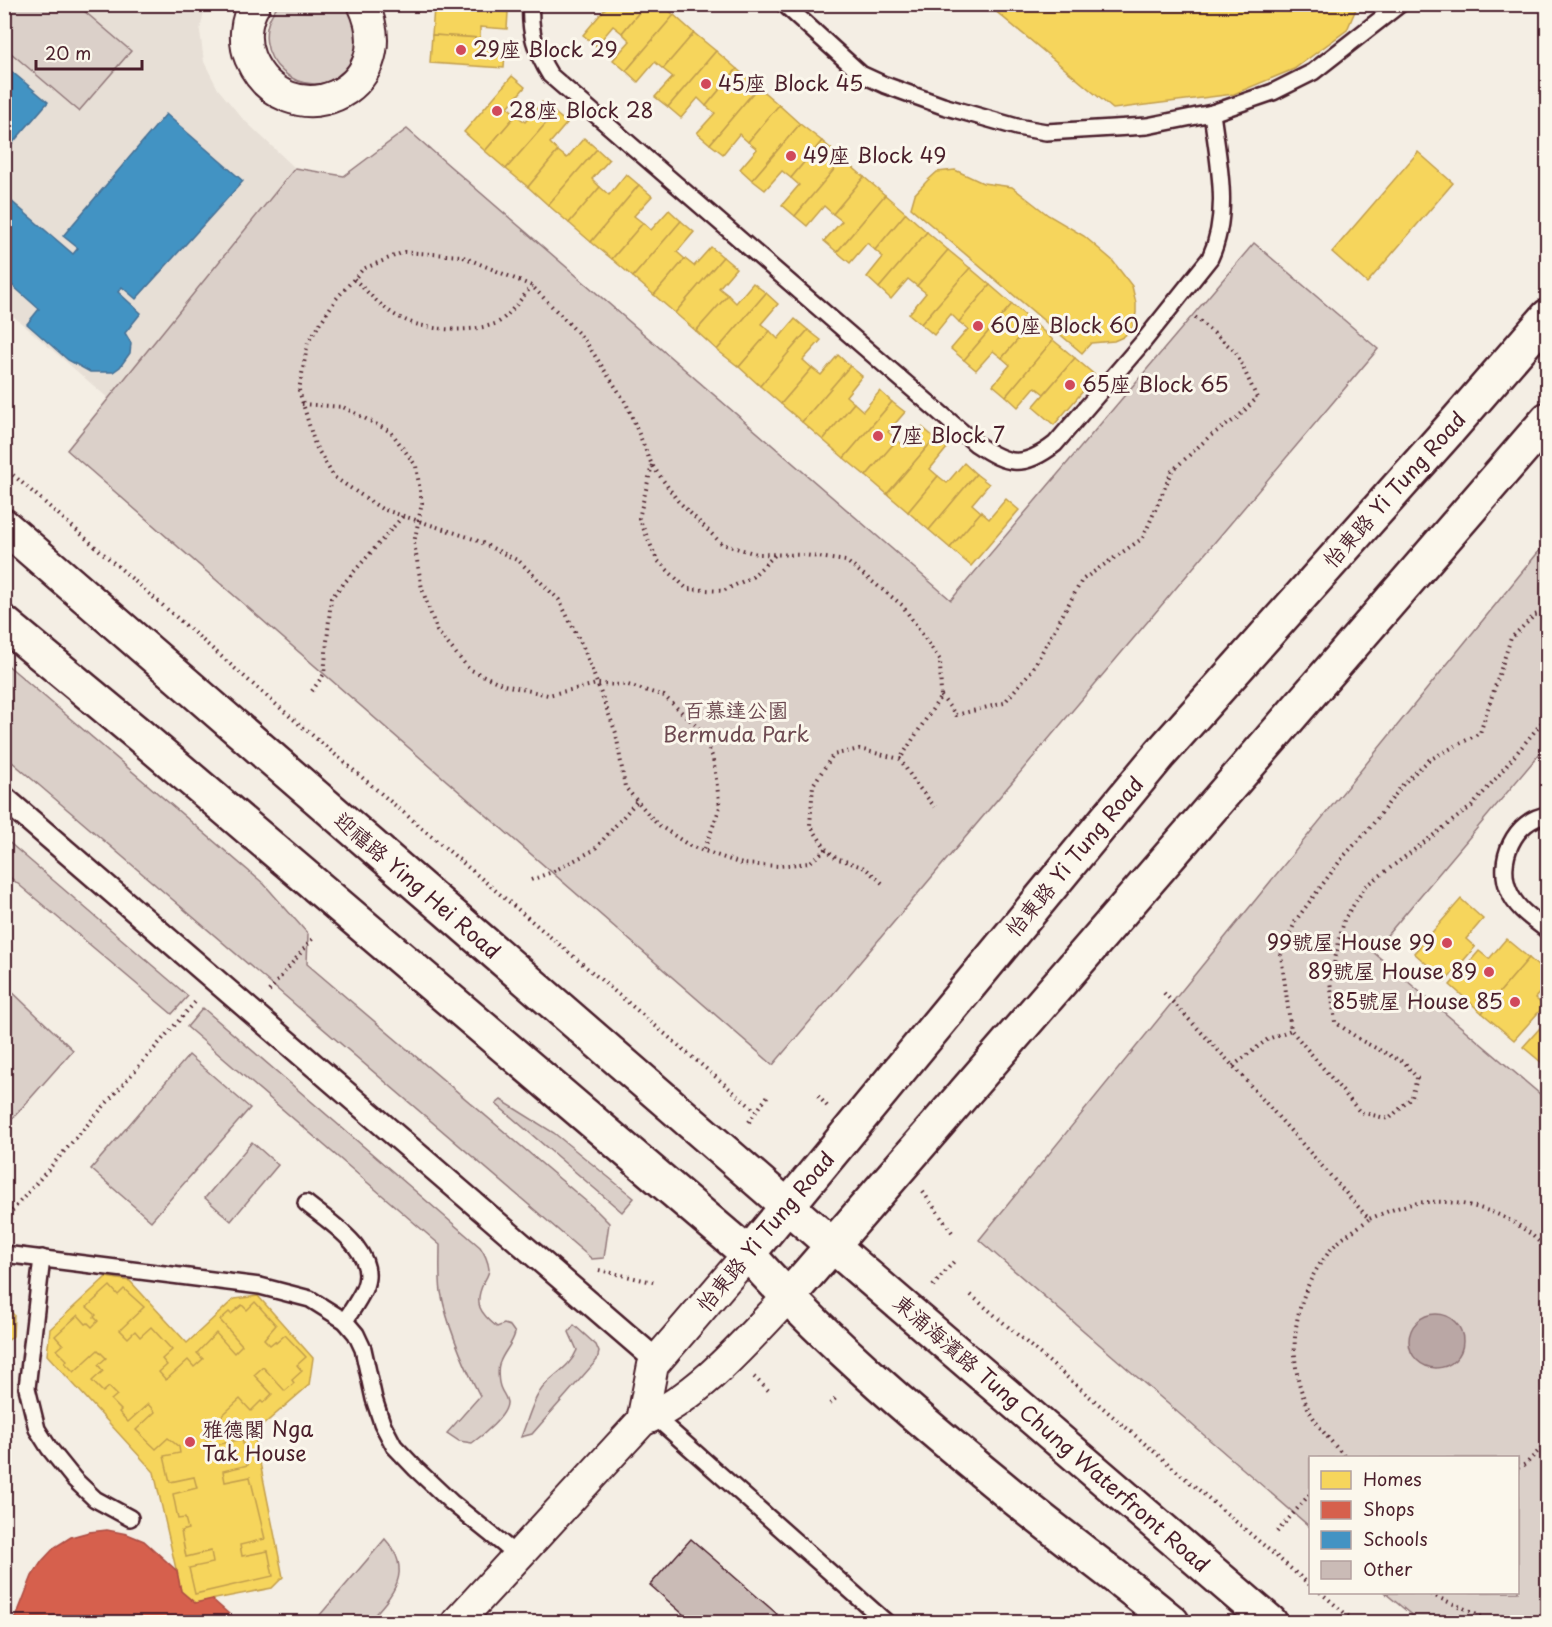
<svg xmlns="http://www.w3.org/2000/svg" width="1552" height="1627" font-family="'Playpen Sans','LXGW WenKai TC',sans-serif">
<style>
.built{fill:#e7dfd6}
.green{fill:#dbd0c9;stroke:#92787a;stroke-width:1.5}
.water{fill:#baa7a5;stroke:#8d7174;stroke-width:1.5}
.homes{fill:#f6d55c;stroke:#c29e4d;stroke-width:1.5}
.shops{fill:#d6604d;stroke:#ac4c43;stroke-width:1.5}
.schools{fill:#4393c3;stroke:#457095;stroke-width:1.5}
.building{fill:#cabbb6;stroke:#4a1f2b;stroke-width:1.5}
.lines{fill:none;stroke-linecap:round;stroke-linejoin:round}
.service-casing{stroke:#4a1f2b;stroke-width:20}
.pedestrian-casing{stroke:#4a1f2b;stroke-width:27}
.minor-casing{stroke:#4a1f2b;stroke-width:34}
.secondary-casing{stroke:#4a1f2b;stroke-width:38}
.primary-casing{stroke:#4a1f2b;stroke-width:38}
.path{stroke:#4a1f2b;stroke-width:4;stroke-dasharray:1.5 4.5;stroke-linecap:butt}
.service{stroke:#fbf7ec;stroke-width:15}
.pedestrian{stroke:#fbf7ec;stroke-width:22}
.minor{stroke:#fbf7ec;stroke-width:30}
.secondary{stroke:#fbf7ec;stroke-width:33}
.primary{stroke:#fbf7ec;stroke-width:33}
.poi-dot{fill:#d1495b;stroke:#fbf7ec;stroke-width:2}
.labels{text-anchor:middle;stroke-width:6;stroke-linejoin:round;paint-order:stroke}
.poi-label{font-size:21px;fill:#4a1f2b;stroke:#fbf7ec;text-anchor:start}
.street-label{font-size:21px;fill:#4a1f2b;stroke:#fbf7ec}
.park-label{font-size:21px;fill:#6e4b52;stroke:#fbf7ec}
</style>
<rect width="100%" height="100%" fill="#f4eee4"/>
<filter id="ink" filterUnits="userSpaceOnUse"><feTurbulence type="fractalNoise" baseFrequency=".0167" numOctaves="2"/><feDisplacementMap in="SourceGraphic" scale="12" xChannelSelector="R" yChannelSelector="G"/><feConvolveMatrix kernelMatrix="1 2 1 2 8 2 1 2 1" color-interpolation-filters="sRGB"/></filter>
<g filter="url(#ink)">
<path class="built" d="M5 5H205L200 31 204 62 218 89 242 118 295 168 109 399 5 309Z"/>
<g class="green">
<path d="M279 4 351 5C353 16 359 30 358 41 358 49 353 61 348 67 309 114 237 54 279 4Z"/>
<path d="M77 5 131 51 79 111 4 47 5 5Z"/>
<path d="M407 129 951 600 1254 243 1378 349 773 1065 67 450 295 168 344 176Z"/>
<path d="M1544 545 1548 548 1547 745 1373 952 1547 1100V1622H1420L1385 1593 1518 1592V1458H1310V1527L979 1240Z"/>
<path d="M4 662 264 884 308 934 307 964 594 1208 609 1223 604 1258 592 1259 5 756Z"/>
<path d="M5 839 188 996 172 1014 5 873Z"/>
<path d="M5 985 73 1050 5 1127Z"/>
<path d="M203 1008 480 1247C485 1254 488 1261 489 1269 489 1274 486 1278 484 1282 473 1304 480 1313 497 1327L504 1324 510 1326 515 1333C512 1345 504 1351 500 1362 497 1368 498 1383 501 1389 503 1394 506 1396 507 1402 508 1415 482 1436 472 1443L459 1441 447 1433 480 1396C463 1363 448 1329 441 1292 439 1277 440 1260 440 1245L187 1027Z"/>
<path d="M189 1055 250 1108 151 1221 91 1169Z"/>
<path d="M501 1100 554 1133 634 1198 622 1212 496 1104Z"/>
<path d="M252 1142 278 1165 231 1221 205 1198Z"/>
<path d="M574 1325 596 1345 599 1352 597 1360 532 1434 521 1437C528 1420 533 1398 545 1385 557 1372 570 1367 577 1350L569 1332Z"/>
<path d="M385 1539C415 1572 392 1596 368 1622H314Z"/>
</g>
<circle class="water" cx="1436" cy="1341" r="27"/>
<g class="homes">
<path d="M434 4H508V12L434 7Z"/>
<path d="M609 4H646L622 33 613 26 596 46 583 35Z"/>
<path d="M646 4H661L674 15 626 71 613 60 630 41 622 33Z"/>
<path d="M987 4H1358L1347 30 1294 69 1234 94 1113 109Z"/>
<path d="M434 7 508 12 507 29 480 27V38L432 35Z"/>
<path d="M674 15 694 33 663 69 655 62 638 82 626 71Z"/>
<path d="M694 33 716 51 668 107 655 97 673 77 663 69Z"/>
<path d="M432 35 480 38 479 49 505 51 504 68 430 63Z"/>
<path d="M716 51 737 69 706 106 698 98 681 118 668 107Z"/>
<path d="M737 69 758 87 710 144 697 133 715 113 706 106Z"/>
<path d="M512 76 525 87 508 107 516 115 485 151 464 132Z"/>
<path d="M758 87 779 105 748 142 739 134 723 154 710 144Z"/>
<path d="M542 102 555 113 506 169 485 151 516 115 525 122Z"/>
<path d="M779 105 800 124 752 180 740 169 757 149 748 142Z"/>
<path d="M555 113 567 123 550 143 558 151 528 187 506 169Z"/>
<path d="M800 124 822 141 791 178 782 171 765 190 752 180Z"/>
<path d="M584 138 597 149 548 205 528 187 558 151 567 158Z"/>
<path d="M822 141 843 159 795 216 782 205 799 185 791 178Z"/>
<path d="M597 149 609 160 592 179 600 187 569 223 548 205Z"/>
<path d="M1418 152 1453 183 1367 283 1332 252Z"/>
<path d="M843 159 864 177 833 214 824 206 807 226 795 216Z"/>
<path d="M955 170 983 183 1012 187 1048 215 1084 236 1112 260 1132 286 1136 303V313L1132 329 1123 337 1114 341 1091 343 1082 353 911 208 915 194 927 181 937 172Z"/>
<path d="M626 174 639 185 591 242 569 223 600 187 609 195Z"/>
<path d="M864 177 885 195 837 252 824 241 842 221 833 214Z"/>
<path d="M639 185 652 196 634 216 643 223 612 259 591 242Z"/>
<path d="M885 195 906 213 875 250 867 243 850 263 837 252Z"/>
<path d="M669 210 681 221 633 277 612 259 643 223 651 230Z"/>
<path d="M906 213 927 232 879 288 867 277 883 257 875 250Z"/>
<path d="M681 221 694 232 677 252 685 259 654 295 633 277Z"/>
<path d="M927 232 948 250 917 286 908 279 891 299 879 288Z"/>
<path d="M711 247 723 257 675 313 654 295 685 259 694 266Z"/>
<path d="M948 250 970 268 921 324 909 314 926 293 917 286Z"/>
<path d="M723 257 736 268 719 288 728 295 696 331 675 313Z"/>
<path d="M970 268 990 285 959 322 951 314 934 335 921 324Z"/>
<path d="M753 283 766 293 717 350 696 331 728 295 736 303Z"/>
<path d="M990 285 1012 304 964 360 951 349 968 329 959 322Z"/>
<path d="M766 293 778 304 761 324 770 331 739 367 717 350Z"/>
<path d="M1012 304 1033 322 1002 358 993 351 976 370 964 360Z"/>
<path d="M795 319 808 330 760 386 739 367 770 331 778 339Z"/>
<path d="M1033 322 1053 340 1006 396 993 385 1010 365 1002 358Z"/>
<path d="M808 330 821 340 803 360 812 368 781 404 760 386Z"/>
<path d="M1053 340 1075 358 1044 394 1035 387 1018 407 1006 396Z"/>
<path d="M838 355 850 366 802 422 781 404 812 368 821 375Z"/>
<path d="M1075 358 1096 376 1054 425 1033 407Z"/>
<path d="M850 366 862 376 846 396 854 403 823 440 802 422Z"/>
<path d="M880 391 892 402 844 458 823 440 854 403 863 411Z"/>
<path d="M892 402 905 412 888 432 897 440 866 476 844 458Z"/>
<path d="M922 427 935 438 887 494 866 476 897 440 905 447Z"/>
<path d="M935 438 947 448 930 469 938 476 908 512 887 494Z"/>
<path d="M964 463 976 474 929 530 908 512 938 476 947 483Z"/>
<path d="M976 474 989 484 972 504 981 512 950 548 929 530Z"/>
<path d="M1006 499 1019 510 971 566 950 548 981 512 989 519Z"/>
<path d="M1461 899 1483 919 1466 939 1475 947 1446 981 1414 953Z"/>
<path d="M1506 939 1529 958 1482 1013 1450 985 1479 951 1489 959Z"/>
<path d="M1529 958 1548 975V983L1535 998 1544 1006 1514 1040 1482 1013Z"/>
<path d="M1548 1019V1068L1523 1047Z"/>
<path d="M106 1277 130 1281 187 1343 234 1299 258 1296 313 1358 309 1385 254 1433 283 1577 272 1588 195 1603 181 1591 154 1472 47 1355 50 1329Z"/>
<path d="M110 1286 118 1295 124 1289 144 1307 120 1330 128 1338 135 1331 140 1337 151 1327 172 1350 162 1359 167 1365 159 1372 166 1380 188 1360 194 1367 203 1359 197 1353 216 1333 234 1353 242 1345 220 1320 229 1312 231 1314 242 1305 247 1310 255 1302 276 1325 264 1339 270 1345 275 1341 276 1343 285 1335 306 1357 297 1365 302 1371 292 1380 294 1383 285 1391 263 1367 254 1375 272 1394 263 1403 261 1401 251 1411 240 1399 202 1434 206 1439 208 1447 242 1439 248 1465 223 1471 225 1482 250 1477 265 1539 240 1545 242 1556 268 1551 273 1576 195 1594 189 1568 213 1563 211 1551 186 1557 181 1531 188 1529 185 1518 178 1519 173 1494 197 1488 194 1477 170 1482 164 1456 180 1453 179 1447 168 1438 156 1449 136 1430 155 1412 148 1404 128 1422 119 1412 121 1410 111 1400 117 1395 109 1387 103 1392 92 1381 103 1371 98 1365 106 1358 98 1350 74 1372 65 1363 67 1360 57 1350 63 1345 55 1336 78 1315 86 1324 88 1323 92 1327 98 1321 94 1317 96 1315 87 1307Z"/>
<path d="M4 1305 14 1315 13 1336 4 1344Z"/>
</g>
<path class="shops" d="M107 1530 127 1534 144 1541 177 1571 181 1591 195 1603 212 1599 238 1622H14L32 1576 42 1561 55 1547 71 1537 89 1532Z"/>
<g class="schools">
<path d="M4 65 48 102 4 153Z"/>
<path d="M166 114 243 181 136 299 122 287 118 292 141 313 125 333 131 343 130 353 120 367 113 372H90L68 360 27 324 39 309 4 278V195L73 254 78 248 63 236Z"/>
</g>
<path class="building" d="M691 1539 777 1614 769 1622H692L650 1585Z"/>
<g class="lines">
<defs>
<g id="service">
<path d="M531 4C529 32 536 52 550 75L976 444C1008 465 1023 469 1055 444L1143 342 1210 258C1231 213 1218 161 1212 113"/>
<path d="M784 4 861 74 885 85 943 106 1017 127 1046 132 1147 126 1212 113 1273 92 1313 72 1400 4"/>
<path d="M1548 815C1514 819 1496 862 1509 891 1516 909 1533 919 1548 931"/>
<path d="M306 1203C330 1223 380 1252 364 1289 359 1300 351 1311 345 1321"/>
<path d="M4 1254 260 1286 310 1299 345 1321 356 1334 363 1349 374 1399 382 1423 394 1446 416 1469 451 1502 518 1556"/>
<path d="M42 1258 27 1388 37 1429 49 1448 74 1479 95 1499 130 1518"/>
<path d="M654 1416 886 1622"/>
</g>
<path id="pedestrian" d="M4 798 657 1361"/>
<g id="minor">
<path d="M255 4C245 20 243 41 250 58 286 141 405 93 363 4"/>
<path d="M642 1421 653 1365 748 1254"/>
<path d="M457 1622 642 1421C699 1397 745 1342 787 1298"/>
</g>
<g id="secondary">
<path d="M4 526C425 893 846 1259 1270 1622"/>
<path d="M4 623 138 734 748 1254C824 1339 912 1414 1000 1486 1056 1533 1116 1575 1172 1622"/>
</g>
<g id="primary">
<path d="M748 1254 1160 754 1449 430 1548 316"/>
<path d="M787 1298 1548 419"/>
</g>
</defs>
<use href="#service" class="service-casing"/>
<use href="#pedestrian" class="pedestrian-casing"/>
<use href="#minor" class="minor-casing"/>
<use href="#secondary" class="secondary-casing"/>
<use href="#primary" class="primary-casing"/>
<g class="path">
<path d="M354 279C369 293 385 312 405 320 428 331 473 333 497 323 507 318 524 295 532 286"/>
<path d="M302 404 343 407 391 432 416 466 422 503 414 543 422 589 437 631 469 669 504 685 548 695 597 684 628 685 664 696 699 728 713 758 720 807 704 851"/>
<path d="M652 465 639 518 657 560 687 589 723 591 752 577 775 555"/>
<path d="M4 467 286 713 756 1111"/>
<path d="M1548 611 1535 615 1511 638 1480 733 1429 760 1404 783 1369 829 1343 857 1296 920 1281 955 1291 1030 1360 1112 1389 1119 1412 1097 1417 1078 1405 1063 1362 1041 1335 1022 1330 981 1344 920 1365 887 1472 806 1497 777 1548 715"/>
<path d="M312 691 324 674 331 598 403 516"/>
<path d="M941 696 956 715 1004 703 1032 670 1082 580 1143 538 1172 471 1210 436 1237 418 1257 398 1236 352 1195 317"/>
<path d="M826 849 809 863 778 866 742 864 690 846 657 824 625 787 616 733 584 649 559 600 519 561 474 539 382 509 334 477 315 445 299 390 308 342 336 299 363 269 404 252 461 256 532 286 584 339 626 403 652 465 678 501 722 544 757 554 805 555 846 561 902 605 940 660 941 696 900 759"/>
<path d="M531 880 552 872 594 850 637 801"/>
<path d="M882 883 865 868 836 858 826 849 810 825 813 785 833 755 859 749 900 759 916 784 935 807"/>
<path d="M269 991 313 938"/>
<path d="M1164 993 1233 1066 1369 1219C1388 1211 1407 1203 1427 1202 1469 1199 1522 1217 1548 1252"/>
<path d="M1233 1066 1268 1039 1291 1030"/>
<path d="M818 1096 827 1106"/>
<path d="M749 1122 769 1094"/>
<path d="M923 1192 954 1235"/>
<path d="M4 1220 196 1001"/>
<path d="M599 1270 657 1283"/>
<path d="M933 1286 956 1259"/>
<path d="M971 1295 1310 1585"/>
<path d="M754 1377 769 1391"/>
<path d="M830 1404 836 1398"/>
<path d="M1344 1456C1329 1439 1313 1422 1305 1401 1286 1354 1294 1301 1322 1261 1326 1257 1329 1251 1333 1247 1344 1236 1358 1228 1369 1219"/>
<path d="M1518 1468 1526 1464 1548 1441"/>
<path d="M1277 1532 1310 1494"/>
<path d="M1320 1592 1355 1622"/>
<path d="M1425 1592 1475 1613 1490 1622"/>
</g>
<use href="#service" class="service"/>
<use href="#pedestrian" class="pedestrian"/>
<use href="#minor" class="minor"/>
<use href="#secondary" class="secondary"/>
<use href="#primary" class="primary"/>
</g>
</g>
<g class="poi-dot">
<circle cx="461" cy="50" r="6"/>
<circle cx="706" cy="84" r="6"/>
<circle cx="497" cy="111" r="6"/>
<circle cx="791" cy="156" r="6"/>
<circle cx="978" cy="326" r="6"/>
<circle cx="1070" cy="385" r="6"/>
<circle cx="878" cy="436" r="6"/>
<circle cx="1447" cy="943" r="6"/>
<circle cx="1489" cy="972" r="6"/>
<circle cx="1515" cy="1002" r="6"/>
<circle cx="190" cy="1442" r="6"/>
</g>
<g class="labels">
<g class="poi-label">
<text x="473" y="57">29座 Block 29</text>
<text x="718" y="91">45座 Block 45</text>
<text x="509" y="118">28座 Block 28</text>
<text x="803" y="163">49座 Block 49</text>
<text x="990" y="333">60座 Block 60</text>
<text x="1082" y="392">65座 Block 65</text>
<text x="890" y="443">7座 Block 7</text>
<text x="1435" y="950" text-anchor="end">99號屋 House 99</text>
<text x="1477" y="979" text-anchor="end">89號屋 House 89</text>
<text x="1503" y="1009" text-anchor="end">85號屋 House 85</text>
<text x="202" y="1437">雅德閣 Nga<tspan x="202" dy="24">Tak House</tspan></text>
</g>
<g class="street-label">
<text transform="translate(1395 490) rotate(-48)" y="7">怡東路 Yi Tung Road</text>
<text transform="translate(1075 857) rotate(-50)" y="7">怡東路 Yi Tung Road</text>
<text transform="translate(417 886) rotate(41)" y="7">迎禧路 Ying Hei Road</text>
<text transform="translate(766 1232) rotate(-50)" y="7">怡東路 Yi Tung Road</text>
<text transform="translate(1051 1434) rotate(41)" y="7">東涌海濱路 Tung Chung Waterfront Road</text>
</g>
<g class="park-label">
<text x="736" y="718">百慕達公園<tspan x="736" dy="24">Bermuda Park</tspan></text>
</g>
</g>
<rect width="1552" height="1627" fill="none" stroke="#fbf7ec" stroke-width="24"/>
<rect x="12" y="12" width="1528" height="1603" fill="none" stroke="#4a1f2b" stroke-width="2" filter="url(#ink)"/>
<rect x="1309" y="1456" width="210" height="138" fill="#fbf7ec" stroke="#b4a19f" stroke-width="1.5"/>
<rect x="1321" y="1471" width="30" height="18" fill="#f6d55c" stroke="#b4a19f" stroke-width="1.5"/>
<text x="1363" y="1486" font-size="18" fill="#4a1f2b">Homes</text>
<rect x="1321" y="1501" width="30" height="18" fill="#d6604d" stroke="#b4a19f" stroke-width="1.5"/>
<text x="1363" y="1516" font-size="18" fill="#4a1f2b">Shops</text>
<rect x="1321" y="1531" width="30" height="18" fill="#4393c3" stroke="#b4a19f" stroke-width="1.5"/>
<text x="1363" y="1546" font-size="18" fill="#4a1f2b">Schools</text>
<rect x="1321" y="1561" width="30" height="18" fill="#cabbb6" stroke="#b4a19f" stroke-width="1.5"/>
<text x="1363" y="1576" font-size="18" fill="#4a1f2b">Other</text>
<path d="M36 60v9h106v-9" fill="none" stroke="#4a1f2b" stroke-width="3"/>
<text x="45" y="60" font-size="18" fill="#4a1f2b" stroke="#fbf7ec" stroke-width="4.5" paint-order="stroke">20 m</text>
</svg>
